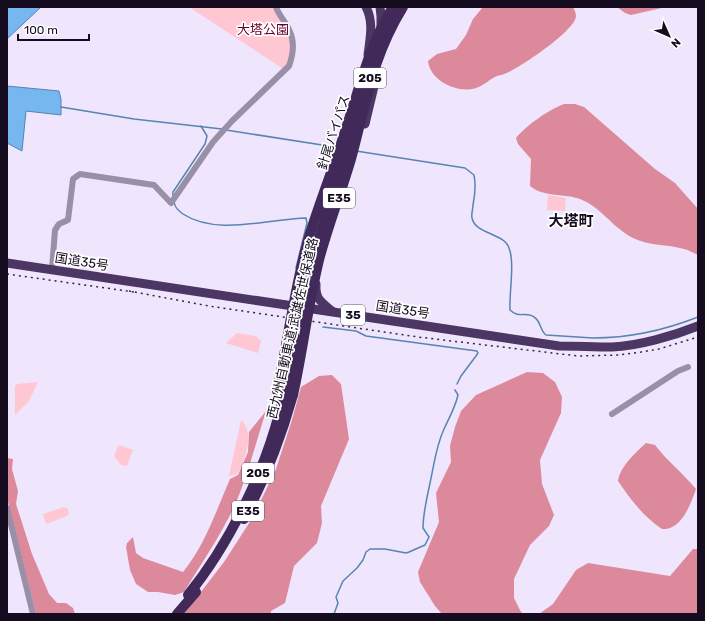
<svg xmlns="http://www.w3.org/2000/svg" width="705" height="621" font-family="Rubik,'Noto Sans JP',sans-serif">
<style>
.green{fill:#fec7d2}
.forest{fill:#dd899c}
.water{fill:#75b7ee;stroke:#5884b0}
.lines{fill:none;stroke-linecap:round;stroke-linejoin:round}
.stream{stroke:#5884b0;stroke-width:1.5}
.tertiary{stroke:#998fa7;stroke-width:6}
.trunk{stroke:#4c3664;stroke-width:9}
.motorway{stroke:#412959;stroke-width:10}
.rail{stroke:#30273c;stroke-width:1.5;stroke-dasharray:2 4;stroke-linecap:butt}
.motorway-bridge{stroke:#412959;stroke-width:10}
.labels{text-anchor:middle;stroke-width:3.5;stroke-linejoin:round;paint-order:stroke}
.shield{fill:#fff;stroke:#5b5563;stroke-width:1}
.shield-label{font-size:12px;font-weight:bold;fill:#150c20}
.park-label{font-size:13px;fill:#69002d;stroke:#fff}
.street-label{font-size:13px;fill:#150c20;stroke:#fff}
.quarter-label{font-size:15px;font-weight:bold;fill:#150c20;stroke:#fff}
</style>
<rect width="100%" height="100%" fill="#efe5fd"/>
<g class="green">
<path d="M189 7H277L293 43 285 70Z"/>
<path d="M548 195 566 198 565 211 547 210Z"/>
<path d="M237 333 256 336 261 341 258 353 226 343Z"/>
<path d="M38 382 29 401 15 415V386L17 384Z"/>
<path d="M241 420C255 431 245 462 237 474L229 476Z"/>
<path d="M119 445 133 450 127 466 121 465 114 456 118 446Z"/>
<path d="M64 507 68 509 69 513 67 516 46 524 43 514Z"/>
</g>
<g class="forest">
<path d="M483 7H573C574 9 576 13 576 16 575 31 523 65 509 72 505 74 501 75 497 76 490 79 483 86 476 88 458 94 430 81 428 61L437 54 456 49 466 35 473 19Z"/>
<path d="M617 7H666L631 15 625 13Z"/>
<path d="M564 104H575L584 107 655 169 675 183 698 209V255C693 253 689 250 684 249 667 244 649 246 633 238 613 228 601 207 580 199 564 193 545 198 530 186L531 159 518 144 516 138C527 125 548 110 564 104Z"/>
<path d="M527 372 543 373 555 382 562 397 561 413 540 460 542 484 554 515 549 526 530 545 514 579V598L521 612 524 614H442L435 606 420 582 418 572 439 522 436 493 451 462 450 446 455 427 461 411 476 395Z"/>
<path d="M332 375 341 384 349 439 321 506 322 523 317 543 294 566 285 603 271 611V614H184L224 562 253 517 276 469 292 420 301 387 319 376Z"/>
<path d="M266 411C256 442 248 475 235 505 221 535 201 564 184 592L175 595 158 592H148L136 584 130 570 126 547 127 543 133 537 136 553 143 558 183 572C205 545 216 511 230 479L238 475 248 452 249 432Z"/>
<path d="M646 443 655 445C667 461 683 473 696 489 692 501 684 522 672 527 669 529 665 529 662 529 643 516 631 500 618 481 620 467 635 453 646 443Z"/>
<path d="M7 458 13 459 12 469 18 491 16 504 32 554 49 594 57 603H66L73 608 75 614H36L7 498Z"/>
<path d="M693 549H698V614H539L553 604 576 570 588 563 670 576Z"/>
</g>
<g class="water">
<path d="M7 7H41L7 39Z"/>
<path d="M7 86 59 91 61 99V115L26 111 22 151 7 143Z"/>
</g>
<g class="lines">
<g class="stream">
<path d="M61 107 134 119 222 129"/>
<path d="M226 130 335 147"/>
<path d="M356 151 465 168 474 175C476 185 475 195 473 205 473 209 471 214 472 218 475 234 504 233 509 248 515 263 509 293 510 310 519 319 526 311 534 317 541 321 540 331 546 335 562 336 577 337 593 338 628 338 665 330 698 317"/>
<path d="M173 197V192L205 144 207 136 201 126"/>
<path d="M174 202C175 208 179 211 183 214 216 236 269 219 306 218L307 223 296 268"/>
<path d="M323 327 356 331 366 336 477 351 478 353 476 356 461 376 457 384"/>
<path d="M334 614 338 603 336 597 343 581 357 568 363 560 366 552 370 549H385L406 553 409 552 425 545 429 537 423 528C423 513 427 498 430 483 434 465 436 446 444 429 449 418 455 408 458 395L455 390"/>
</g>
<g class="tertiary">
<path d="M52 269 55 230 59 224 68 220 73 179 80 174 154 185 171 203 213 142 232 121 289 66C293 55 295 43 290 32 287 23 279 16 276 7"/>
<path d="M612 414 678 371 688 367"/>
<path d="M7 508 33 614"/>
</g>
<g class="trunk">
<path d="M366 7C374 22 370 39 368 55"/>
<path d="M380 7 381 16V28"/>
<path d="M365 124 376 78"/>
<path d="M7 263 559 346C577 346 594 347 612 347 638 346 673 336 698 326"/>
<path d="M316 284C315 299 321 302 332 311"/>
</g>
<g class="motorway">
<path d="M311 264C328 204 352 146 364 84"/>
<path d="M307 291 315 260"/>
<path d="M244 519C265 479 281 438 293 395"/>
<path d="M188 595C228 546 263 475 279 414 286 389 290 363 295 337"/>
<path d="M177 614 196 592"/>
</g>
<g class="rail">
<path d="M7 274 134 292"/>
<path d="M129 291 209 306 418 337 578 356 619 355 641 352 659 349 698 337"/>
</g>
<g class="motorway-bridge">
<path d="M298 323 304 290"/>
<path d="M277 391C288 341 294 290 308 240 320 200 336 162 348 122 361 83 370 43 393 7"/>
<path d="M293 395C303 350 308 305 319 260 328 226 341 193 351 159 366 104 372 57 403 7"/>
</g>
</g>
<g class="labels">
<g class="shield">
<rect x="354" y="68" width="32" height="20" rx="3"/>
<rect x="323" y="188" width="32" height="20" rx="3"/>
<rect x="341" y="305" width="24" height="20" rx="3"/>
<rect x="242" y="463" width="32" height="20" rx="3"/>
<rect x="232" y="501" width="32" height="20" rx="3"/>
</g>
<g class="shield-label">
<text x="370" y="82">205</text>
<text x="339" y="202">E35</text>
<text x="353" y="319">35</text>
<text x="258" y="477">205</text>
<text x="248" y="515">E35</text>
</g>
<g class="park-label">
<text x="263" y="34">大塔公園</text>
</g>
<g class="street-label">
<text transform="translate(333 132) rotate(-72)" y="5">針尾バイパス</text>
<text transform="translate(82 261) rotate(9)" y="5">国道35号</text>
<text transform="translate(403 309) rotate(9)" y="5">国道35号</text>
<text transform="translate(292 328) rotate(-77)" y="5">西九州自動車道;武雄佐世保道路</text>
</g>
<g class="quarter-label">
<text x="571" y="226">大塔町</text>
</g>
</g>
<rect width="705" height="621" fill="none" stroke="#150c20" stroke-width="16"/>
<g transform="translate(669 36) rotate(135)" stroke="#ffffff" stroke-width="3" paint-order="stroke">
<path d="M0-3L7 15L0 10L-7 15Z" fill="#150c20"/>
<text y="-6" font-size="11" font-weight="bold" text-anchor="middle" fill="#150c20">N</text>
</g>
<path d="M18 34v6h71v-6" fill="none" stroke="#150c20" stroke-width="2"/>
<text x="24" y="34" font-size="12" fill="#150c20" stroke="#ffffff" stroke-width="3" paint-order="stroke">100 m</text>
</svg>
